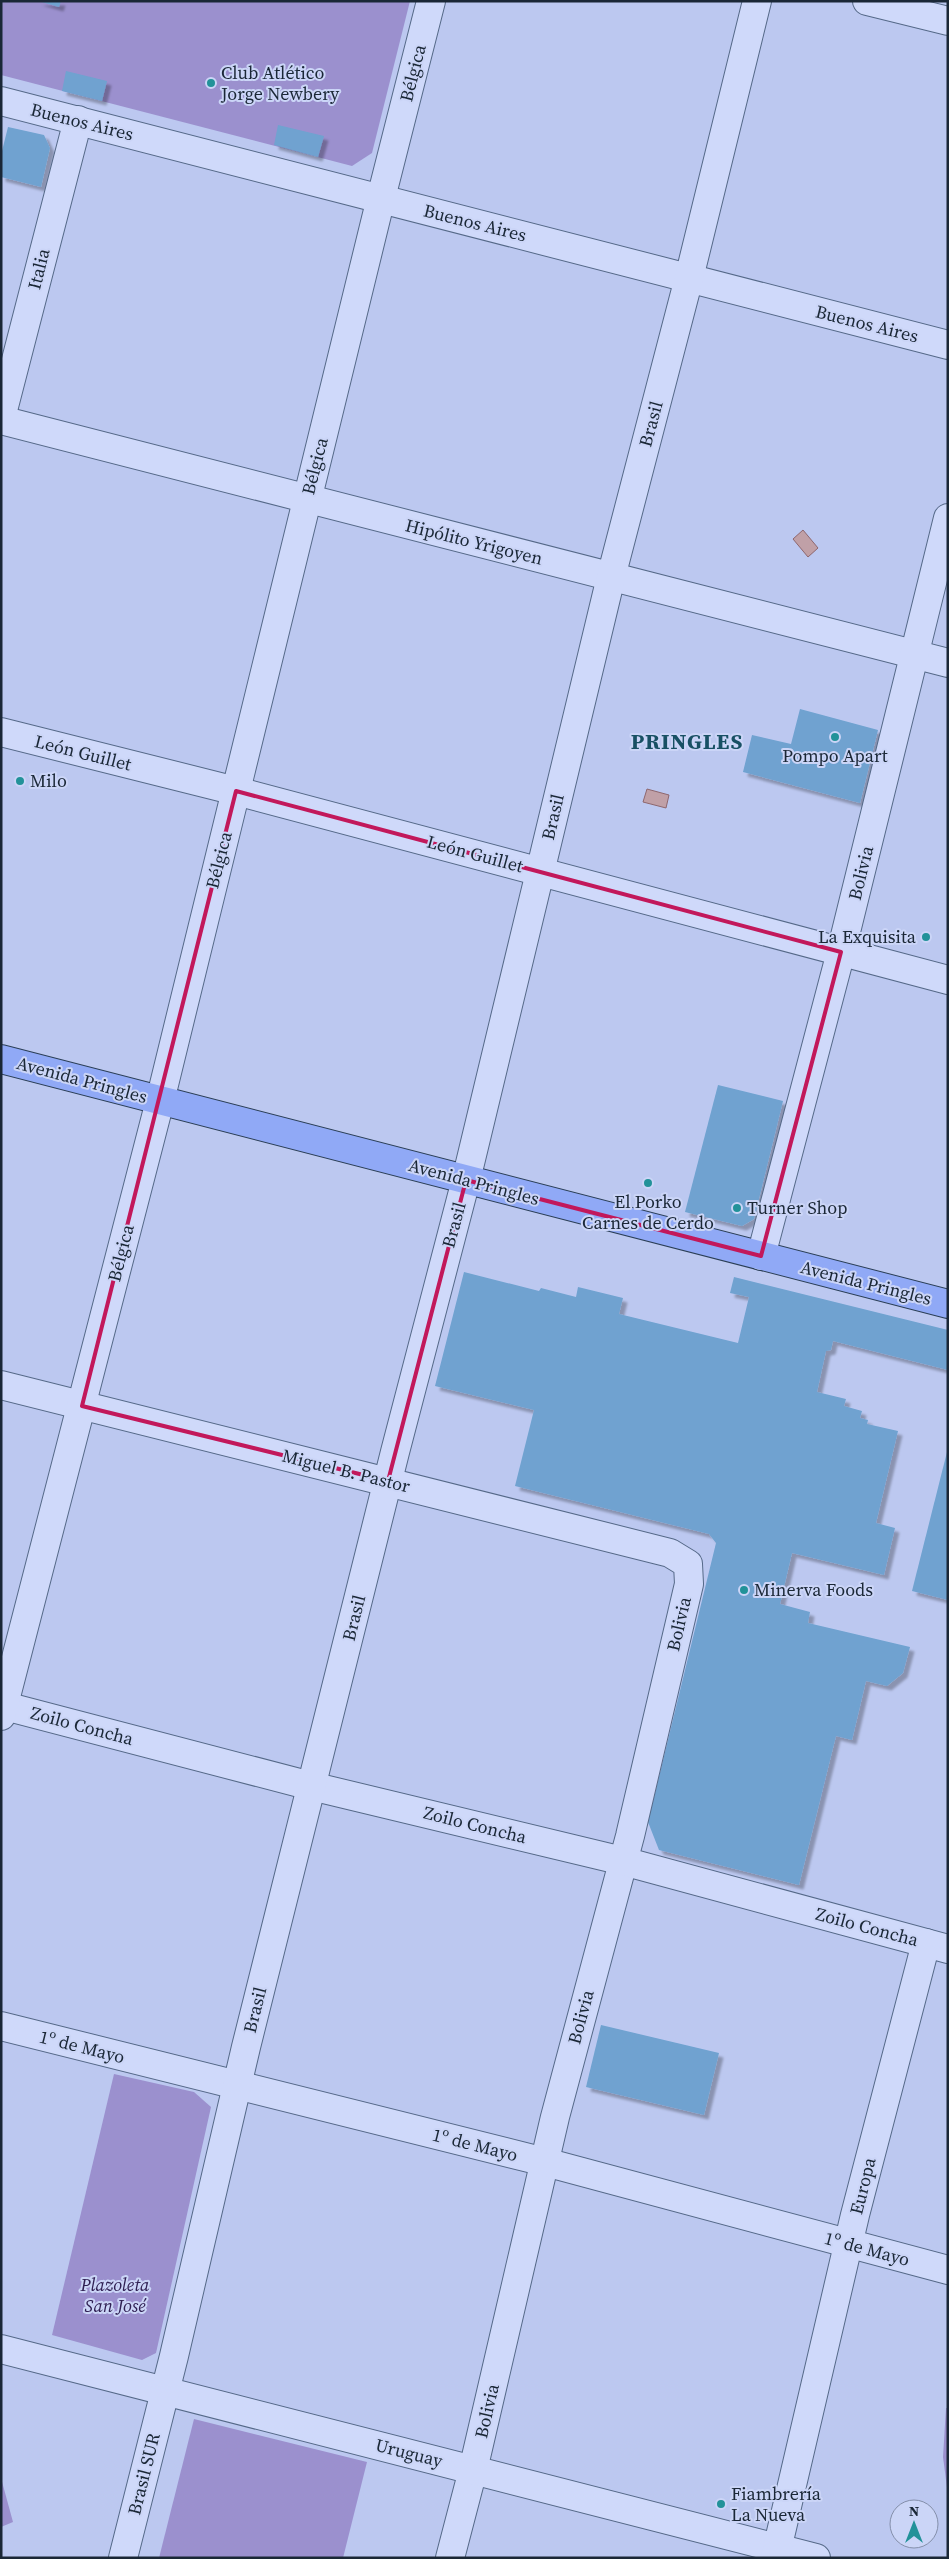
<svg xmlns="http://www.w3.org/2000/svg" width="949" height="2559" font-family="'Source Serif 4',serif">
<style>
.green{fill:#9b90ce}
.water{fill:#c0a0a7;stroke:#8e676e}
.building{fill:#6fa2d0;filter:url(#shadow)}
.lines{fill:none;stroke-linecap:round;stroke-linejoin:round}
.minor-casing{stroke:#556988;stroke-width:30}
.major-casing{stroke:#2a3e55;stroke-width:30}
.minor{stroke:#cfd9fa;stroke-width:28}
.major{stroke:#90a9f6;stroke-width:28}
.marked{fill:none;stroke:#c2185b;stroke-width:4;stroke-linejoin:round}
.poi-dot{fill:#229299;stroke:#cbd5f7;stroke-width:2}
.labels{text-anchor:middle;stroke-width:4;stroke-linejoin:round;paint-order:stroke}
.poi-label{font-size:18px;fill:#1a2736;stroke:#cbd5f7;text-anchor:start}
.street-label{font-size:18px;fill:#1a2736;stroke:#cbd5f7}
.park-label{font-size:18px;font-style:italic;fill:#302053;stroke:#cbd5f7}
.district-label{font-size:22px;font-weight:bold;letter-spacing:1px;fill:#185064;stroke:#cbd5f7}
</style>
<defs>
<filter id="shadow"><feDropShadow dx="4.5" dy="4.5" stdDeviation="1" flood-color="#0004"/></filter>
</defs>
<rect width="100%" height="100%" fill="#bcc8f0"/>
<g class="green">
<path d="M1 1H410L372 153 352 166 1 75Z"/>
<path d="M114 2074 194 2092 211 2107 156 2353 142 2360 52 2335Z"/>
<path d="M946 2408H948V2495L943 2457Z"/>
<path d="M194 2419 367 2462 343 2558H159Z"/>
<path d="M1 2478 13 2522 1 2527Z"/>
</g>
<g class="water">
<path d="M803 530 818 548 808 557 793 539Z"/>
<path d="M647 789 669 795 666 808 643 802Z"/>
</g>
<g class="building">
<path d="M38 1H61L59 7Z"/>
<path d="M66 71 107 81 102 101 62 91Z"/>
<path d="M278 125 324 136 318 157 274 145Z"/>
<path d="M8 127 44 135 50 148 41 187 1 177V155Z"/>
<path d="M800 709 878 730 860 803 743 772 752 735 791 744Z"/>
<path d="M718 1085 783 1101 754 1219 742 1226 685 1212Z"/>
<path d="M464 1272 539 1291 541 1288 576 1297 578 1287 623 1298 619 1314 738 1343 749 1297 730 1293 734 1277 948 1330V1370L833 1341 831 1350 826 1351 817 1392 846 1399 844 1406 862 1411 860 1418 868 1420 867 1424 898 1431 876 1523 895 1528 884 1575 792 1553 780 1604 810 1612 808 1623 910 1647 903 1673 887 1686 866 1681 852 1740 836 1736 799 1885 659 1850 648 1822 716 1543 709 1534 515 1486 534 1410 435 1386Z"/>
<path d="M947 1452H948V1600L912 1591Z"/>
<path d="M601 2025 719 2053 704 2115 586 2087Z"/>
</g>
<g class="lines">
<defs>
<g id="minor">
<path d="M867 1 948 21"/>
<path d="M1 101 948 345"/>
<path d="M1 418 78 120"/>
<path d="M1 420 948 663"/>
<path d="M1 732 236 791 948 980"/>
<path d="M761 1256 841 952 948 518"/>
<path d="M1 1385 670 1553 688 1564 689 1584 630 1836 555 2117 473 2470 450 2558"/>
<path d="M1 1705 311 1786 623 1861 948 1949"/>
<path d="M1 1716 160 1101 381 198 431 1"/>
<path d="M1 2026 545 2162 948 2270"/>
<path d="M1 2349 816 2558"/>
<path d="M123 2558 174 2356 246 2047 395 1452 466 1180 611 577 689 278 757 1"/>
<path d="M775 2558 855 2215 926 1943"/>
</g>
<path id="major" d="M1 1059 948 1304"/>
</defs>
<use href="#minor" class="minor-casing"/>
<use href="#major" class="major-casing"/>
<use href="#minor" class="minor"/>
<use href="#major" class="major"/>
</g>
<path class="marked" d="M236 791 841 952 761 1256 466 1180 388 1481 82 1406Z"/>
<g class="poi-dot">
<circle cx="211" cy="83" r="5"/>
<circle cx="835" cy="737" r="5"/>
<circle cx="20" cy="781" r="5"/>
<circle cx="926" cy="937" r="5"/>
<circle cx="648" cy="1183" r="5"/>
<circle cx="737" cy="1208" r="5"/>
<circle cx="744" cy="1590" r="5"/>
<circle cx="721" cy="2504" r="5"/>
</g>
<g class="labels">
<g class="poi-label">
<text x="221" y="79">Club Atlético<tspan x="221" dy="21">Jorge Newbery</tspan></text>
<text x="835" y="762" text-anchor="middle">Pompo Apart</text>
<text x="30" y="787">Milo</text>
<text x="916" y="943" text-anchor="end">La Exquisita</text>
<text x="648" y="1208" text-anchor="middle">El Porko<tspan x="648" dy="21">Carnes de Cerdo</tspan></text>
<text x="747" y="1214">Turner Shop</text>
<text x="754" y="1596">Minerva Foods</text>
<text x="731" y="2500">Fiambrería<tspan x="731" dy="21">La Nueva</tspan></text>
</g>
<g class="street-label">
<text transform="translate(413 73) rotate(-76)" y="6">Bélgica</text>
<text transform="translate(82 122) rotate(14)" y="6">Buenos Aires</text>
<text transform="translate(475 223) rotate(14)" y="6">Buenos Aires</text>
<text transform="translate(39 269) rotate(-76)" y="6">Italia</text>
<text transform="translate(867 324) rotate(14)" y="6">Buenos Aires</text>
<text transform="translate(651 424) rotate(-75)" y="6">Brasil</text>
<text transform="translate(315 466) rotate(-76)" y="6">Bélgica</text>
<text transform="translate(474 542) rotate(14)" y="6">Hipólito Yrigoyen</text>
<text transform="translate(83 753) rotate(14)" y="6">León Guillet</text>
<text transform="translate(553 817) rotate(-77)" y="6">Brasil</text>
<text transform="translate(475 854) rotate(15)" y="6">León Guillet</text>
<text transform="translate(219 860) rotate(-76)" y="6">Bélgica</text>
<text transform="translate(861 873) rotate(-76)" y="6">Bolivia</text>
<text transform="translate(82 1080) rotate(15)" y="6">Avenida Pringles</text>
<text transform="translate(474 1182) rotate(15)" y="6">Avenida Pringles</text>
<text transform="translate(454 1225) rotate(-75)" y="6">Brasil</text>
<text transform="translate(121 1253) rotate(-76)" y="6">Bélgica</text>
<text transform="translate(866 1283) rotate(14)" y="6">Avenida Pringles</text>
<text transform="translate(346 1471) rotate(14)" y="6">Miguel B. Pastor</text>
<text transform="translate(354 1618) rotate(-76)" y="6">Brasil</text>
<text transform="translate(679 1624) rotate(-77)" y="6">Bolivia</text>
<text transform="translate(82 1726) rotate(15)" y="6">Zoilo Concha</text>
<text transform="translate(475 1825) rotate(14)" y="6">Zoilo Concha</text>
<text transform="translate(867 1927) rotate(15)" y="6">Zoilo Concha</text>
<text transform="translate(255 2010) rotate(-76)" y="6">Brasil</text>
<text transform="translate(581 2017) rotate(-75)" y="6">Bolivia</text>
<text transform="translate(82 2047) rotate(14)" y="6">1º de Mayo</text>
<text transform="translate(475 2145) rotate(14)" y="6">1º de Mayo</text>
<text transform="translate(863 2186) rotate(-76)" y="6">Europa</text>
<text transform="translate(867 2249) rotate(15)" y="6">1º de Mayo</text>
<text transform="translate(487 2411) rotate(-77)" y="6">Bolivia</text>
<text transform="translate(409 2453) rotate(14)" y="6">Uruguay</text>
<text transform="translate(144 2474) rotate(-76)" y="6">Brasil SUR</text>
</g>
<g class="park-label">
<text x="115" y="2291">Plazoleta<tspan x="115" dy="21">San José</tspan></text>
</g>
<g class="district-label">
<text x="687" y="749">PRINGLES</text>
</g>
</g>
<rect width="949" height="2559" fill="none" stroke="#1a2736" stroke-width="5"/>
<g transform="translate(914 2524)"><circle r="24" fill="#cbd5f7" stroke="#848faa"/>
<path d="M0-4L9 19L0 12L-9 19Z" fill="#229299"/>
<text y="-8" font-size="14" font-weight="bold" text-anchor="middle" fill="#1a2736">N</text>
</g>
</svg>
